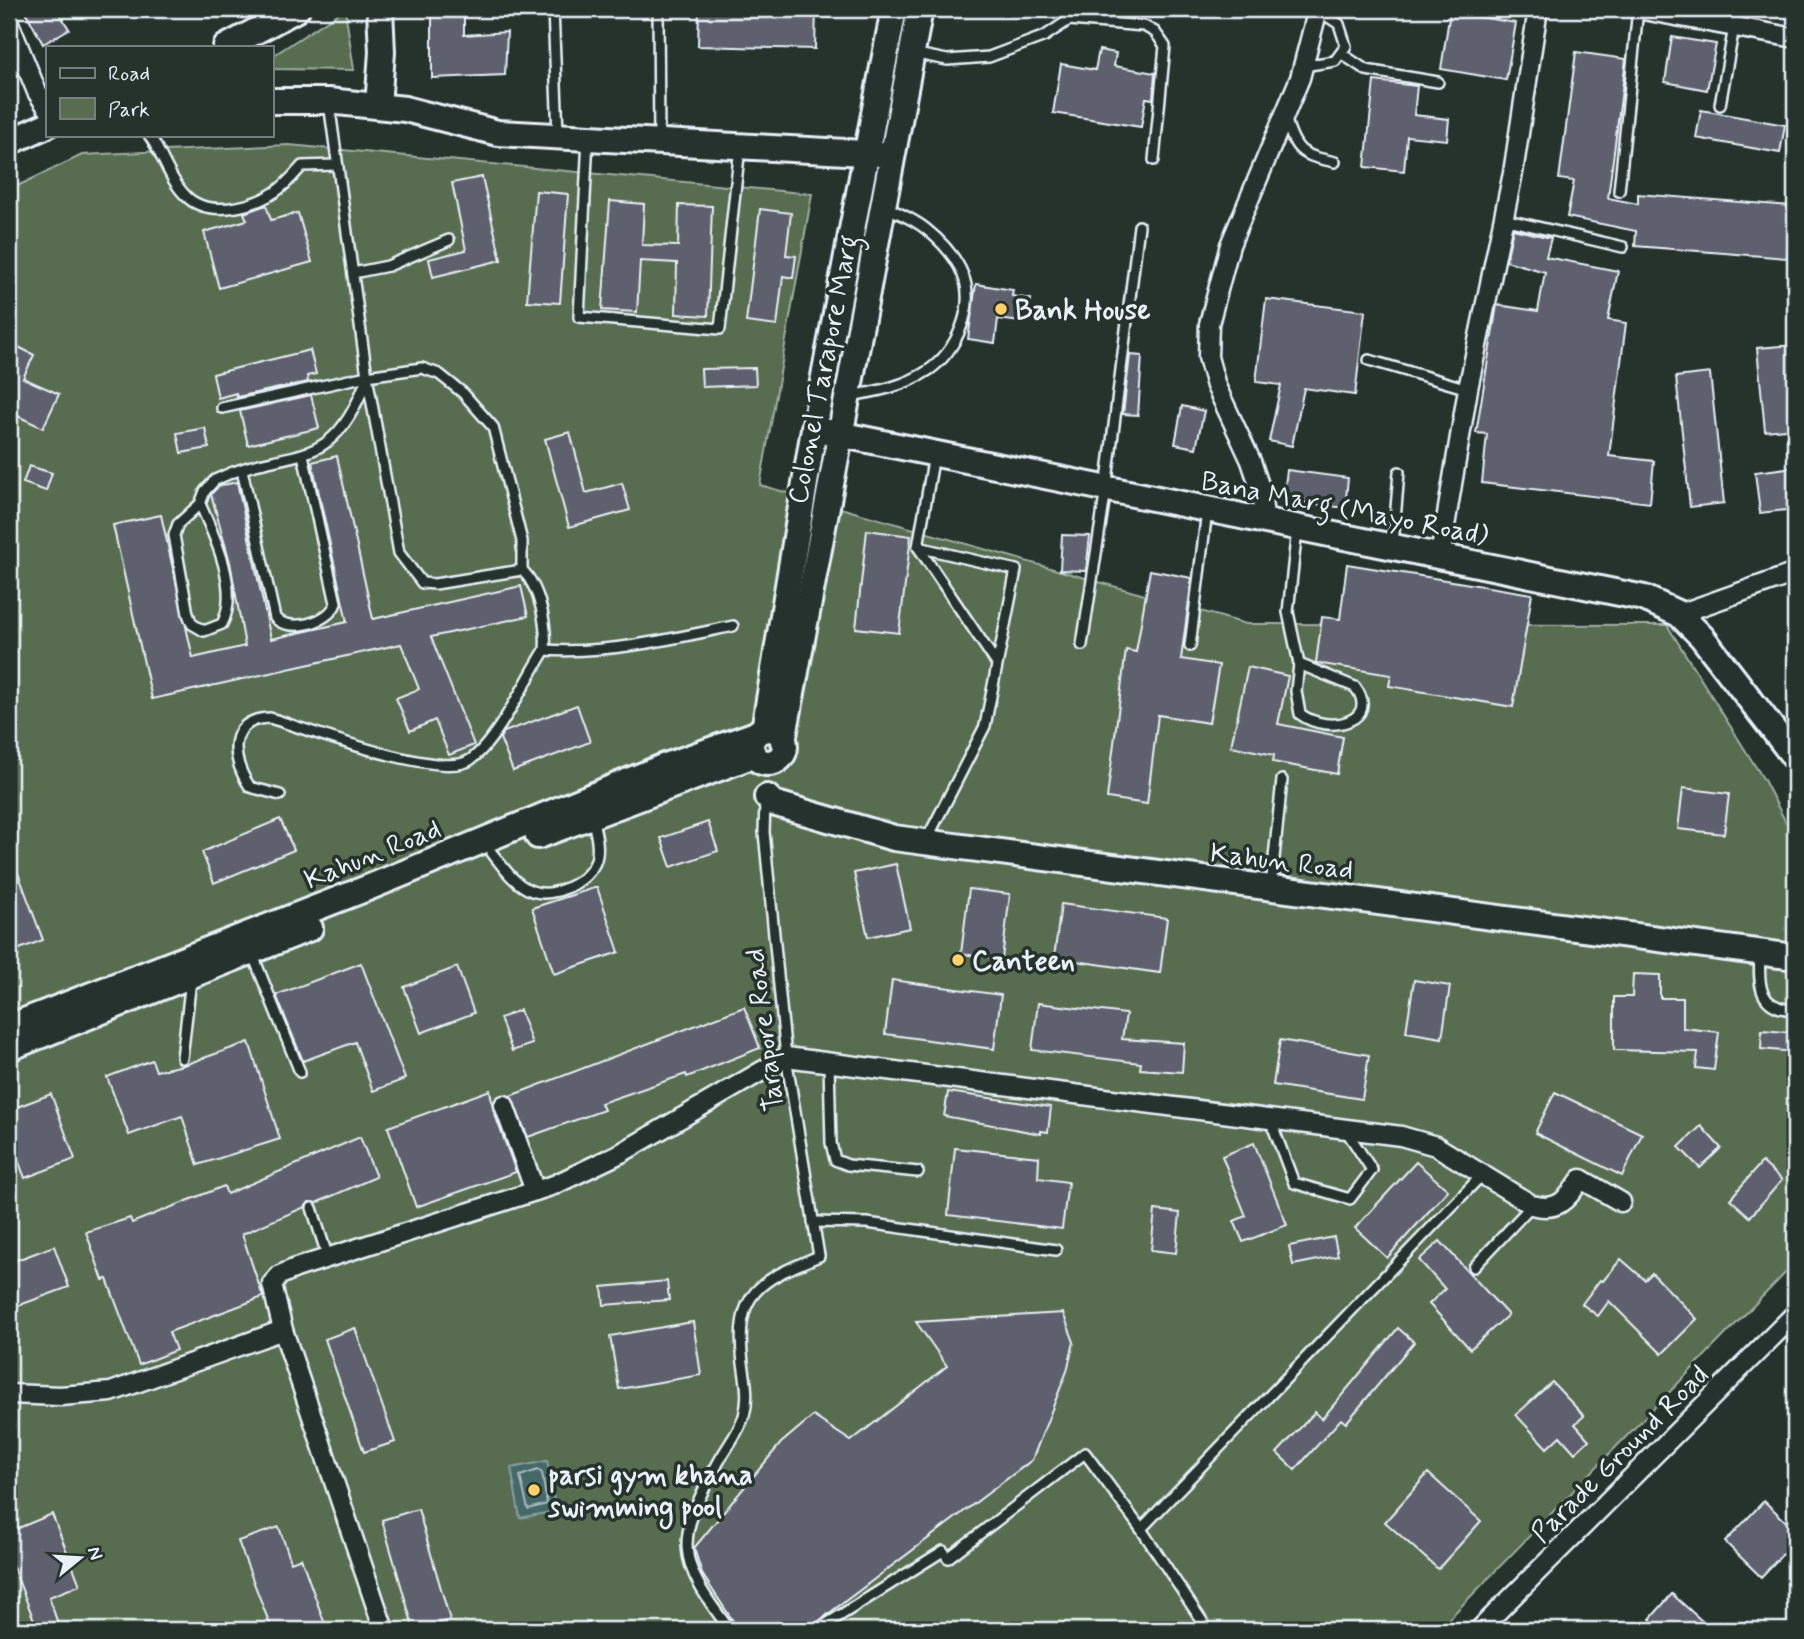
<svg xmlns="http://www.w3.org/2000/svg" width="1804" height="1639" font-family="Mynerve,sans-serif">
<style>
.green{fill:#596c50;stroke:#a0aea4;stroke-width:2}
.water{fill:#446869;stroke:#869fa2;stroke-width:2}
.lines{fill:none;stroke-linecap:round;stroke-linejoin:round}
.shore{stroke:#a6babf;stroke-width:2}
.building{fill:#5f606d;stroke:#e8f1f8;stroke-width:2}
.lane-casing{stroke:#e8f1f8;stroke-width:14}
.street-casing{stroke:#e8f1f8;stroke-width:23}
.secondary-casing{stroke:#e8f1f8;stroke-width:30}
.lane{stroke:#26332d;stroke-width:9}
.street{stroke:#26332d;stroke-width:18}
.secondary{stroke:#26332d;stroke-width:24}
.poi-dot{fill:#ffd166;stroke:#26332d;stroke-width:2.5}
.labels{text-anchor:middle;stroke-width:7;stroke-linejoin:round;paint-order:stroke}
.poi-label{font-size:28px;font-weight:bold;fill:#e8f1f8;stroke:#26332d;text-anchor:start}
.street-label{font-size:28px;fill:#e8f1f8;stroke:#26332d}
</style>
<rect width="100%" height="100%" fill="#26332d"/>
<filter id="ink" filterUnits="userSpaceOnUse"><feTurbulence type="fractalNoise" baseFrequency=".0143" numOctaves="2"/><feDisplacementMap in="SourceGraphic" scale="14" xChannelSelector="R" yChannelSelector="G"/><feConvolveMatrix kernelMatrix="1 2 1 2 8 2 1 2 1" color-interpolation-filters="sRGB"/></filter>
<g filter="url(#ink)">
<g class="green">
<path d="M345 9 354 70 271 69V57Z"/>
<path d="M289 145 812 194 760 485 1246 624 1667 625 1764 780 1795 840V1263L1438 1630H9V190L82 155Z"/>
</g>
<path class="water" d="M547 1461 556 1511 520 1518 511 1468Z"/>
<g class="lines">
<path class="shore" d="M538 1470 542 1473 547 1504 528 1509 520 1476Z"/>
</g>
<g class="building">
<path d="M24 9H57L69 29 43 44Z"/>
<path d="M432 9H464V35L507 32 505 75 432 78Z"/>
<path d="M699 9H816L815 49 698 46Z"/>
<path d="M1450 12 1516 23 1506 80 1441 69Z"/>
<path d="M1672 37 1716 44 1707 90 1665 82Z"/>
<path d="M1099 50 1116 53 1114 66 1155 73 1153 99 1146 98 1141 127 1053 113 1061 64 1095 70Z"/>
<path d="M1576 52 1626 59 1608 198 1638 204V194L1791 206 1787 258 1635 246 1636 231 1567 217 1574 181 1559 179Z"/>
<path d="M1374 81 1417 86 1414 115 1449 119 1447 140 1407 136 1404 171 1365 167Z"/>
<path d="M1701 110 1785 125 1780 153 1696 138Z"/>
<path d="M482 177 501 260 433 277 429 259 466 250 452 183Z"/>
<path d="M536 191 568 194 560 303 527 301Z"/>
<path d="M610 201 644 204 642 245 678 246 679 205 712 206 708 316 676 314 677 263 640 261 637 312 602 310Z"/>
<path d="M266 205 271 220 298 213 312 262 219 288 204 232 247 220 244 213Z"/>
<path d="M760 209 791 213 786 255 796 256 793 278 783 276 777 326 746 322Z"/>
<path d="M1513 229 1551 238 1546 257 1618 271 1608 320 1626 323 1609 456 1654 461 1650 503 1482 483 1487 434 1476 433 1497 305 1538 311 1545 272 1506 261Z"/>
<path d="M976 284 1013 290 1012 296 1031 299 1028 323 998 319 995 343 968 339Z"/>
<path d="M1266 299 1365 311 1355 395 1304 388 1292 446 1269 441 1281 385 1256 382Z"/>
<path d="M9 342 34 355 23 378 59 394 43 428 9 412Z"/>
<path d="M1795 345V428L1765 431 1757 348Z"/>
<path d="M310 350 316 374 307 376 308 382 237 397 236 393 218 398 213 374Z"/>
<path d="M1130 355 1142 356 1138 415 1123 414Z"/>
<path d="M755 368 756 385 702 387 701 369Z"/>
<path d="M1710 373 1724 503 1690 507 1676 377Z"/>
<path d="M311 395 319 428 248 445 240 411Z"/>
<path d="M1182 406 1204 411 1196 448 1175 444Z"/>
<path d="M205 428 209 448 181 453 177 433Z"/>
<path d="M570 432 586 493 622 483 630 510 569 527 545 439Z"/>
<path d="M337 456 373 619 521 586 528 616 431 637 474 745 449 755 435 720 410 731 396 698 419 689 401 644 152 699 113 525 161 515 193 658 245 646 230 562 211 494 219 486 237 482 271 639 347 622 312 462Z"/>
<path d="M29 466 52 473 46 491 23 483Z"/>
<path d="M1795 467V509L1760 513 1755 472Z"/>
<path d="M1287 470 1348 478 1345 508 1283 500Z"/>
<path d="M867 530 911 536 899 633 856 628Z"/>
<path d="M1062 535 1090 536 1086 571 1060 570Z"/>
<path d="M1347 564 1532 594 1513 707 1389 686 1391 675 1316 663 1322 617 1340 619Z"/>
<path d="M1150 570 1192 578 1181 659 1219 665 1209 723 1158 715 1147 804 1107 798 1126 650 1136 652Z"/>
<path d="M1248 667 1288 676 1278 724 1343 737 1337 774 1273 762 1274 755 1231 746Z"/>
<path d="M577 705 590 742 513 771 500 738 504 732Z"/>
<path d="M1683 788 1729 794 1724 834 1678 829Z"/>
<path d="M280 819 294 850 214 883 202 852Z"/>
<path d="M708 822 718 851 671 867 661 838Z"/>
<path d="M9 849 43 940 9 953Z"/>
<path d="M896 864 910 928 868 937 854 873Z"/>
<path d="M597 887 619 952 554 974 532 908Z"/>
<path d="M969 889 1010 894 1002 959 961 954Z"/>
<path d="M1061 904 1167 918 1160 973 1054 958Z"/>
<path d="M361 963 405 1079 373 1091 355 1042 303 1061 276 995Z"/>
<path d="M457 967 474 1013 421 1033 404 987Z"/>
<path d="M1633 974 1660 975V998H1683V1028L1719 1032 1714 1070 1696 1068 1698 1052 1614 1050V997H1632Z"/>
<path d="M892 980 1001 995 994 1049 885 1034Z"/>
<path d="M1414 980 1450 986 1442 1038 1406 1032Z"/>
<path d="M1038 1003 1126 1014 1122 1039 1184 1043 1182 1072 1140 1069 1141 1063 1032 1050Z"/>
<path d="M744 1007 760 1048 687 1077 686 1074 601 1103 604 1110 528 1137 510 1096Z"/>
<path d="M520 1010 532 1044 512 1051 500 1018Z"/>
<path d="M1762 1030 1795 1033V1052L1761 1049Z"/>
<path d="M1280 1040 1369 1055 1362 1099 1273 1085Z"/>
<path d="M249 1042 280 1139 198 1165 182 1116 129 1135 107 1077 152 1060 156 1071 184 1065Z"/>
<path d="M490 1090 493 1109 516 1172 416 1207 388 1127Z"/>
<path d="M948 1092 1051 1107 1048 1132 1041 1131V1134L944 1116Z"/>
<path d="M1555 1092 1642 1134 1622 1176 1535 1133Z"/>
<path d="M51 1094 75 1159 25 1178 9 1136V1110Z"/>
<path d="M1701 1126 1721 1148 1700 1168 1679 1147Z"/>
<path d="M360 1137 376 1177 316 1203 309 1202 305 1207 242 1234 263 1297 169 1332 176 1350 139 1365 107 1279 103 1280 86 1232 130 1218 132 1223 224 1186 227 1194Z"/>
<path d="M1254 1143 1287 1225 1243 1242 1234 1221 1246 1216 1222 1156Z"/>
<path d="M955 1148 1039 1157 1038 1178 1068 1182 1062 1229 948 1215Z"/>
<path d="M1416 1162 1448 1190 1387 1258 1355 1228Z"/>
<path d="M1762 1162 1782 1180 1750 1217 1730 1199Z"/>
<path d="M1155 1210 1180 1213 1176 1253 1151 1250Z"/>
<path d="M1334 1237 1338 1256 1293 1265 1289 1246Z"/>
<path d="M1440 1241 1508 1315 1470 1349 1429 1304 1445 1289 1419 1260Z"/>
<path d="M54 1246 69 1287 9 1309V1263Z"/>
<path d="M1621 1259 1645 1280 1652 1273 1697 1319 1662 1354 1609 1301 1598 1316 1582 1304 1600 1280 1603 1281Z"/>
<path d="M667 1281 669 1300 604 1305 602 1287Z"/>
<path d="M1063 1313 1074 1342 1067 1371 1032 1460 807 1630H739L702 1574 694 1548 781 1443 813 1416 851 1441 947 1366 916 1322Z"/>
<path d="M693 1322 701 1375 619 1389 610 1336Z"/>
<path d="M355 1328 395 1442 364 1452 325 1339Z"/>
<path d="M1398 1328 1414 1342 1346 1423 1341 1419 1295 1470 1277 1453 1315 1412 1322 1419Z"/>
<path d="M1552 1382 1584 1416 1575 1424 1589 1440 1575 1453 1560 1436 1547 1448 1516 1415Z"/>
<path d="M1428 1473 1481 1521 1438 1569 1385 1522Z"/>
<path d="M1764 1501 1795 1530V1541L1761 1577 1725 1542Z"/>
<path d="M418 1509 450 1620 414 1630 382 1520Z"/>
<path d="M52 1514 80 1585 49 1597 60 1630H38L9 1557V1532Z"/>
<path d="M279 1527 291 1562 301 1558 327 1630H272L238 1541Z"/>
<path d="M1672 1594 1712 1630H1662L1650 1619Z"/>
</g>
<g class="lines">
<defs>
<g id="lane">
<path d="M553 9 558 134"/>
<path d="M658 9 659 140"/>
<path d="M912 53 947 60 989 57 1045 36 1069 20 1144 26 1155 32 1165 46 1154 160"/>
<path d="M1342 54 1366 70 1438 82"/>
<path d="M1303 66 1335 61 1346 46 1339 24 1318 10"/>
<path d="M1720 105 1734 27"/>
<path d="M1286 120C1296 153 1302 155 1335 162"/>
<path d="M149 135C162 153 169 179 185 195 206 218 251 208 275 192 286 185 293 176 302 166L336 165"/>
<path d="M588 138 579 317 720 329 740 147"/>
<path d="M1619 191 1638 9"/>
<path d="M1503 219 1623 247"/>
<path d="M353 273 388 266 449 240"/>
<path d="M1369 360 1468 389"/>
<path d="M848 396C877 392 905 386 929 370 956 351 976 308 963 275 956 257 941 241 926 229 914 219 898 213 884 206"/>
<path d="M222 408 367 376 422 368 439 374 463 393 493 427 522 541V570"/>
<path d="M934 455 918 547 997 664"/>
<path d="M242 470 275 618C290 633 329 623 336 603L303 455"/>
<path d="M200 504C215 537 240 590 222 624L204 631 192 624 188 614 174 535 178 524 200 504 205 491 215 480C289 443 331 479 367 378"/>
<path d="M1297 529 1288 612 1299 664 1296 691 1300 714C1330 736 1381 720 1355 687L1299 664"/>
<path d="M1393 545 1399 472"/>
<path d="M918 547 1016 570 985 726 927 839"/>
<path d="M1082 645 1106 489 1139 226"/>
<path d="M1190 646 1207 511"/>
<path d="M545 650C608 654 671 639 733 626"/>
<path d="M280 795 250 787C231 760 226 719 270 718 306 729 442 780 470 760 496 743 527 678 545 650 547 625 540 587 522 570L435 584 422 583 399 553 367 376 329 103"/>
<path d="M492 853C503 867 515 885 532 891 553 899 589 882 596 860 600 847 595 830 592 817"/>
<path d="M1271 887 1282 780"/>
<path d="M252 953 300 1072"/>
<path d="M1760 955C1758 986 1759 1009 1795 1010"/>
<path d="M182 1058 191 979"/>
<path d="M829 1063 831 1143 835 1160 848 1165 918 1172"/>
<path d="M1270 1119 1294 1183 1350 1199 1372 1170 1345 1129"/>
<path d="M312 1208 328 1258"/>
<path d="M813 1222 867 1223 1056 1250"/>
<path d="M1474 1267 1532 1205"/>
<path d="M1783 1326 1795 1339"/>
<path d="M1141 1529 1482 1175"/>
<path d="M730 1630C676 1559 674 1541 718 1463 726 1448 739 1432 744 1416 749 1398 746 1382 743 1363 734 1292 759 1281 819 1256L786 1057 764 832 765 803"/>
<path d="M817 1630 943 1551 948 1558 1085 1453 1141 1529 1208 1630"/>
</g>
<g id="street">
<path d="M1638 9 1795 38"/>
<path d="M9 23 37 92 47 107"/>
<path d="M1265 521 1260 488 1251 461 1216 386 1208 357 1209 324 1230 245 1300 78 1318 9"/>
<path d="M1440 556 1468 389 1513 173 1538 9"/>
<path d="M1679 614 1795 573"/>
<path d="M504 1105 535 1191"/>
<path d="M9 1394 60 1396 111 1392 283 1330"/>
<path d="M384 1630 283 1330 272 1284 280 1275 296 1268 554 1185 621 1153 786 1057 1401 1136 1436 1146 1532 1205C1559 1212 1566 1200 1581 1179L1621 1202"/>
<path d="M1479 1630 1795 1314"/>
</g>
<g id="secondary">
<path d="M226 47 297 9"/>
<path d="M271 101H328L405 109 498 133 883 154"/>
<path d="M378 106 382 52 380 9"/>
<path d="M9 142 47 125"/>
<path d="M814 429 1644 598 1679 614 1702 637 1795 758"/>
<circle cx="768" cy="746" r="17"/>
<path d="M764 730 814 429 894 9"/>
<path d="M783 741 920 9"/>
<path d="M767 797 773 803 894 838 1795 957"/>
<path d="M538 836 754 755"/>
<path d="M9 1027 370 887 660 768 756 734"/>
<path d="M9 1048 310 928"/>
</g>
</defs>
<use href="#lane" class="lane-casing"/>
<use href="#street" class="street-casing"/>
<use href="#secondary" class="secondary-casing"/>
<use href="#lane" class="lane"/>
<use href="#street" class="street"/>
<use href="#secondary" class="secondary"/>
</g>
</g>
<g class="poi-dot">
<circle cx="1001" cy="309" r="7"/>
<circle cx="958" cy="960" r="7"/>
<circle cx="534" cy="1490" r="7"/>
</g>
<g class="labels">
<g class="poi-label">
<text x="1015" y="319">Bank House</text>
<text x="972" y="970">Canteen</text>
<text x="548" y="1484">parsi gym khana<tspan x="548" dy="32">swimming pool</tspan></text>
</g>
<g class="street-label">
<text transform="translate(822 369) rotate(-79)" y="10">Colonel Tarapore Marg</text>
<text transform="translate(1345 507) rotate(11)" y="10">Bana Marg (Mayo Road)</text>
<text transform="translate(372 853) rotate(-22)" y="10">Kahun Road</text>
<text transform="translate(1282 860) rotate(7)" y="10">Kahun Road</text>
<text transform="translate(763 1030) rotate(-97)" y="10">Tarapore Road</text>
<text transform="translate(1619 1453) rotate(-45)" y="10">Parade Ground Road</text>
</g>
</g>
<rect width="1804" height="1639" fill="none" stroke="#26332d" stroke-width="35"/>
<rect x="18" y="18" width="1769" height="1604" fill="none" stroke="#e8f1f8" stroke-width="2.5" filter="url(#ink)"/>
<rect x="46" y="46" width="228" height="91" fill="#26332d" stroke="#747f7e" stroke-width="2"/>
<rect x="60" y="68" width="35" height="10" fill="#26332d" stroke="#747f7e" stroke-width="2"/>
<text x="108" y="80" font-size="21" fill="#e8f1f8">Road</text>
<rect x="60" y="98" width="35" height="21" fill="#596c50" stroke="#747f7e" stroke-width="2"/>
<text x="108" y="116" font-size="21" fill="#e8f1f8">Park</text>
<g transform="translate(80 1558) rotate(72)" stroke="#26332d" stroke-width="5" paint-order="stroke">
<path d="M0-5L12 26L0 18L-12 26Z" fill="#e8f1f8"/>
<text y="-10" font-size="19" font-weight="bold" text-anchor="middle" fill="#e8f1f8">N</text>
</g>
</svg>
